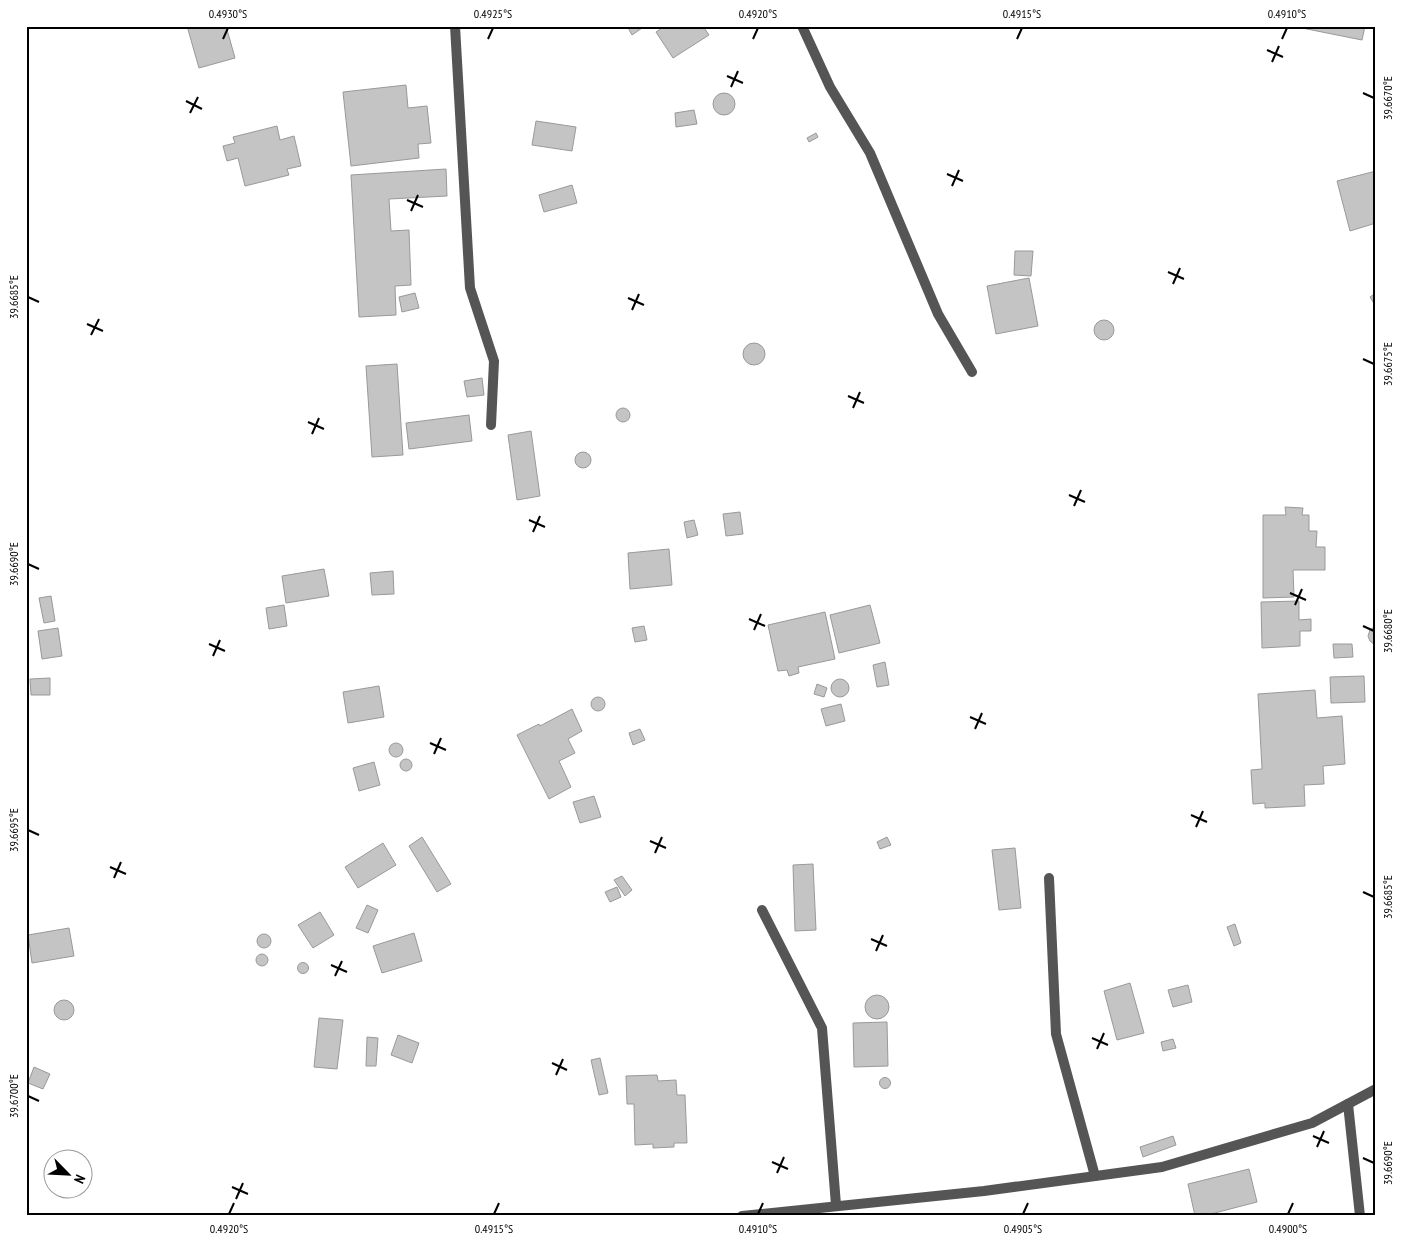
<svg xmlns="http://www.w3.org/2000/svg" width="1402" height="1242" font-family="'PT Sans Narrow',sans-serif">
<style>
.building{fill:#c4c4c4;stroke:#999}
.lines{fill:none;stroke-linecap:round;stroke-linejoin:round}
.minor{stroke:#555;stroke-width:10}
.ticks{fill:none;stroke:#000;stroke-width:2}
.neatline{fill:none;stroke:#000;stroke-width:2}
.ticks-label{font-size:12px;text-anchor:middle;fill:#000}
</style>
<rect width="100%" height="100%" fill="#fff"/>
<g class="building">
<path d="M187 26H226L235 58 199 68Z"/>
<path d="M627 26H645L632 35Z"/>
<path d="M665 26H703L709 35 673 58 656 32Z"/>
<path d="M1292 26H1365L1362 40Z"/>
<path d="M406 85 408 108 427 106 431 143 418 144 419 158 351 166 343 92Z"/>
<circle cx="724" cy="104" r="11"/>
<path d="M694 110 697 124 676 127 675 113Z"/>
<path d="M536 121 576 127 572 151 532 145Z"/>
<path d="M277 126 280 140 294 136 301 166 287 169 289 175 245 186 238 158 227 161 223 146 235 143 233 137Z"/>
<path d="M816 133 818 137 809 142 807 138Z"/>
<path d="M446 169 447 196 389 199 391 231 409 230 411 285 395 286 396 315 359 317 351 175Z"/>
<path d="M1376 171V223L1350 231 1337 181Z"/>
<path d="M572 185 577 203 544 212 539 195Z"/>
<path d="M1015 251H1033L1031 276 1014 275Z"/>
<path d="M1029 278 1038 326 996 334 987 286Z"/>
<path d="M415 293 419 308 402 312 399 297Z"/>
<path d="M1376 293V307L1370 297Z"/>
<circle cx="1104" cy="330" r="10"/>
<circle cx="754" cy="354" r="11"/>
<path d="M397 364 403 455 372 457 366 366Z"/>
<path d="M482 378 484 395 467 397 464 381Z"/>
<circle cx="623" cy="415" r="7"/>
<path d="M469 415 472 441 409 449 406 423Z"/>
<path d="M531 431 540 496 517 500 508 435Z"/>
<circle cx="583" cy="460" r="8"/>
<path d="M1285 507 1303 508 1302 515H1309V531H1317L1316 547H1325V570H1293L1294 597 1263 598V515H1286Z"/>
<path d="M740 512 743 534 726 536 723 514Z"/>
<path d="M694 520 698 535 687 538 684 522Z"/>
<path d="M669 549 672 585 630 589 628 553Z"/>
<path d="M324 569 329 596 286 603 282 576Z"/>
<path d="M393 571 394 594 372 595 370 573Z"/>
<path d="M51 596 55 621 44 623 39 598Z"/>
<path d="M1299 601V620L1311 619V631H1300V646L1262 648 1261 602Z"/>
<path d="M284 605 287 626 269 629 266 608Z"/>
<path d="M870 605 880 643 839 653 830 615Z"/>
<path d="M825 612 835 659 798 667 799 673 789 676 787 670 778 671 768 625Z"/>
<path d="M644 626 647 640 635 642 632 628Z"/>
<path d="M1374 627H1376L1375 645 1370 641 1368 636 1370 630Z"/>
<path d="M58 628 62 656 42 659 38 631Z"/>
<path d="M1333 644H1352L1353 657 1334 658Z"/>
<path d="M885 662 889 685 877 687 873 665Z"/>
<path d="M1364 676 1365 702 1331 703 1330 677Z"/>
<path d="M50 678V695H31L30 679Z"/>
<circle cx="840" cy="688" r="9"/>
<path d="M817 684 827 688 824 697 814 694Z"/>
<path d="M379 686 384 717 348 723 343 692Z"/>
<path d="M1315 690 1317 718 1342 716 1345 764 1323 766 1324 784 1304 785 1305 806 1265 808V803L1253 804 1251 770 1262 769 1258 694Z"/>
<circle cx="598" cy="704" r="7"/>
<path d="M841 704 845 721 826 726 821 709Z"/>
<path d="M572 709 582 731 568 739 575 753 559 761 571 787 549 799 517 735 539 724 540 726Z"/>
<path d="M640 729 645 740 633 745 629 733Z"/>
<circle cx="396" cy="750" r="7"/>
<circle cx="406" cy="765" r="6"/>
<path d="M374 762 380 785 359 791 353 768Z"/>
<path d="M594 796 601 817 580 823 573 802Z"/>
<path d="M422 837 451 884 437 892 409 846Z"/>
<path d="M887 837 891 845 880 849 877 842Z"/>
<path d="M383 843 396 865 358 888 345 867Z"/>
<path d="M1015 848 1021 908 999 910 992 850Z"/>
<path d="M813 864 816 930 795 931 793 865Z"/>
<path d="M622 876 632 890 625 896 614 880Z"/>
<path d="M617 887 621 897 610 902 605 892Z"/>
<path d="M367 905 378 910 368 933 356 928Z"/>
<path d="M320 912 334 935 313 948 298 925Z"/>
<path d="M1235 924 1241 943 1234 946 1227 927Z"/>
<path d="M69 928 74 956 32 963 28 935Z"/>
<path d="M414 933 422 961 382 973 373 946Z"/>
<circle cx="264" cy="941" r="7"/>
<circle cx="262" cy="960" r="6"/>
<circle cx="303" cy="968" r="5.5"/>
<path d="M1130 983 1144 1033 1117 1040 1104 991Z"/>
<path d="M1188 985 1192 1002 1173 1007 1168 990Z"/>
<circle cx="877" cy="1007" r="12"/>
<circle cx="64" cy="1010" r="10"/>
<path d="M319 1018 343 1020 337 1069 314 1067Z"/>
<path d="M887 1022 888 1066 854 1067 853 1023Z"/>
<path d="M398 1035 419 1043 412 1063 391 1055Z"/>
<path d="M367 1037 378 1038 376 1066H366Z"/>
<path d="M1173 1039 1176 1048 1163 1051 1161 1042Z"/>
<path d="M600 1058 608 1093 599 1095 591 1060Z"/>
<path d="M34 1067 50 1074 43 1089 28 1083Z"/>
<path d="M657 1075 658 1081 676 1080 677 1095H685L687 1143H674V1147L653 1148V1144L635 1145 634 1104H627L626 1076Z"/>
<circle cx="885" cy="1083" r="5.5"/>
<path d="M1173 1136 1176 1145 1143 1157 1140 1147Z"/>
<path d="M1249 1169 1257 1202 1203 1216H1195L1188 1184Z"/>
</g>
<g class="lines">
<g class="minor">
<path d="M455 26 470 288 494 361 491 425"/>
<path d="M802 26 830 87 870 153 938 314 972 372"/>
<path d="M1049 878 1056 1034 1095 1176"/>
<path d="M762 910 822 1028 836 1205"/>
<path d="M1348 1104 1360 1216"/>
<path d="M742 1216 984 1191 1162 1167 1312 1123 1376 1089"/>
</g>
</g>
<path class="ticks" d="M223 39 228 28M488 39 493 28M753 39 758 28M1017 39 1022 28M1282 39 1287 28M1267 50 1283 57M1272 62 1279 46M727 76 743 83M731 87 738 71M1363 93 1374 98M186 101 202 109M190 113 198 97M947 174 963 181M952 186 959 170M407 200 423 207M411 211 418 195M1168 272 1184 279M1173 284 1180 268M28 297 39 302M628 298 644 305M632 310 639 294M87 324 103 331M91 335 99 319M1363 359 1374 364M848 396 864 403M853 408 860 392M308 422 324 429M312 434 319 418M1069 495 1085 502M1074 506 1081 490M529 520 545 527M533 532 540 516M28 564 39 569M1290 593 1306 600M1295 605 1302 589M749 619 765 626M1363 626 1374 631M754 630 761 614M209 644 225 651M213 656 220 640M970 717 986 724M975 729 982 713M430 743 446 750M434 754 441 738M1191 815 1207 822M1196 827 1203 811M28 830 39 835M650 841 666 848M655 853 662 837M110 867 126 874M114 878 121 862M1363 892 1374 897M871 939 887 946M876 951 883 935M331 965 347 972M335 976 342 961M1092 1038 1108 1045M1097 1049 1104 1033M552 1063 567 1070M556 1075 563 1059M28 1096 39 1101M1313 1136 1329 1143M1317 1147 1324 1131M1363 1158 1374 1163M772 1162 788 1169M777 1173 784 1157M232 1187 248 1194M236 1199 243 1183M229 1214 234 1203M494 1214 499 1203M758 1214 763 1203M1023 1214 1028 1203M1288 1214 1293 1203"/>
<rect width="1402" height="1242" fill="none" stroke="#ffffff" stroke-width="55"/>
<g transform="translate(68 1174) rotate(114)"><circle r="24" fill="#ffffff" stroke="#999999"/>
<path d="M0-4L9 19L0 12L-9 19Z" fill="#000000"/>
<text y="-8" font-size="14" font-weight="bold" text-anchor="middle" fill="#000000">N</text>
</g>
<rect x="28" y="28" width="1346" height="1186" class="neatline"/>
<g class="ticks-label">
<text x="228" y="18">0.4930°S</text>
<text x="493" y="18">0.4925°S</text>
<text x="758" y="18">0.4920°S</text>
<text x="1022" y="18">0.4915°S</text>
<text x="1287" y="18">0.4910°S</text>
<text transform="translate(1388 98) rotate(-90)" y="4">39.6670°E</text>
<text transform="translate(14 297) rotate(-90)" y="4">39.6685°E</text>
<text transform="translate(1388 364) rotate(-90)" y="4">39.6675°E</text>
<text transform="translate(14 564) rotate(-90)" y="4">39.6690°E</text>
<text transform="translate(1388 631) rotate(-90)" y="4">39.6680°E</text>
<text transform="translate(14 830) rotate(-90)" y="4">39.6695°E</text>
<text transform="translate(1388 897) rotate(-90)" y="4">39.6685°E</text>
<text transform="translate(14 1096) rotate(-90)" y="4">39.6700°E</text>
<text transform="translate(1388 1163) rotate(-90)" y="4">39.6690°E</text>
<text x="229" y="1233">0.4920°S</text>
<text x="494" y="1233">0.4915°S</text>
<text x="758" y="1233">0.4910°S</text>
<text x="1023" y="1233">0.4905°S</text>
<text x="1288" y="1233">0.4900°S</text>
</g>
</svg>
